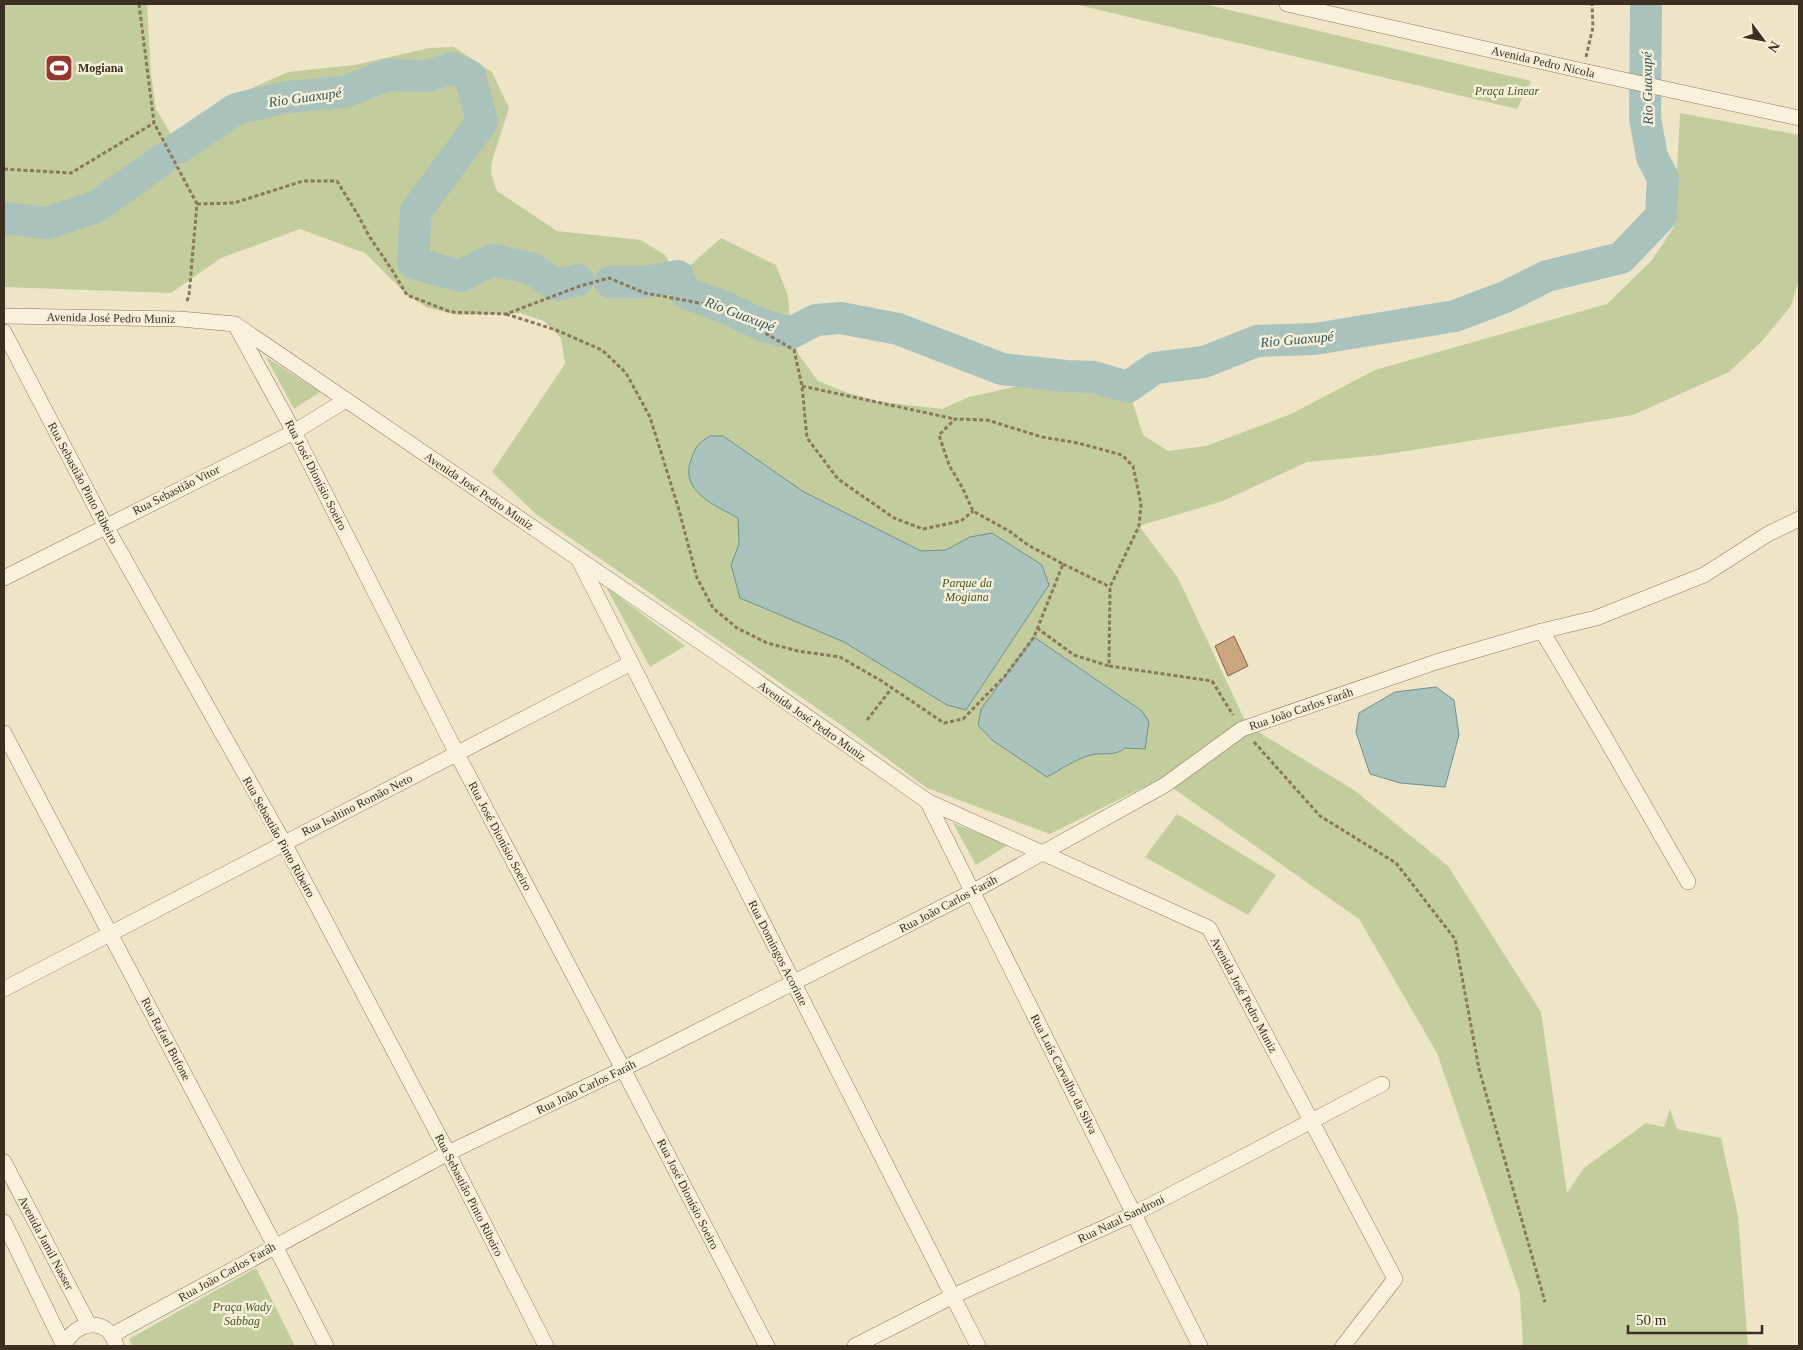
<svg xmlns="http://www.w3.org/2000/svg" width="1803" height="1350" font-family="'Times New Roman',serif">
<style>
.green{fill:#c3cc9c}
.water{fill:#a9c2bc;stroke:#70918b}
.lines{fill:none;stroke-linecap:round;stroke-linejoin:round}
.river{stroke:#a9c2bc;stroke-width:32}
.building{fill:#cba480;stroke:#886444}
.street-casing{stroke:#8a785e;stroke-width:16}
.path{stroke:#8a785e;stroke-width:3;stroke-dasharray:4 2.5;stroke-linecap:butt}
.street{stroke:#f8f2dc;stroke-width:15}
.labels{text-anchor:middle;stroke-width:5;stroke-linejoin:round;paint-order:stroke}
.street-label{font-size:12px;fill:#3a2f21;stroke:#f5efd8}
.poi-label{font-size:12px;font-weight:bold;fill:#3a2f21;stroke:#f5efd8;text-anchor:start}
.park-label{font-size:12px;font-style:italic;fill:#475628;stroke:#f5efd8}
.water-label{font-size:14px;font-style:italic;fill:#31595a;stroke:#f5efd8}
</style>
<rect width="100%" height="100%" fill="#eee5c9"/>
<g class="green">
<path d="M4 4H147L151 74 156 109 172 136 225 100 288 72 354 65 429 48 454 47 492 72 509 108 492 161 491 174 497 191 557 231 641 240 665 255 678 276 721 238 776 265 788 296 791 333 799 355 818 381 848 393 882 402 942 409 969 397 1023 385 1078 387 1106 391 1128 387 1143 435 1168 451 1206 446 1291 414 1375 370 1607 304 1652 260 1674 227 1680 113 1799 135V279L1791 306 1762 341 1729 372 1633 415 1381 455 1307 462 1223 501 1139 526 1178 578 1247 725 1354 790 1448 866 1541 1012 1567 1193 1584 1168 1646 1123 1664 1127 1670 1109 1677 1129 1721 1138 1738 1216 1748 1346H1523L1520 1294 1437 1053 1359 919 1160 779 1050 834 927 788 847 729 537 515 492 472 565 364 561 338 544 321 520 313 458 315 428 308 407 295 365 253 300 229 221 258 171 293 4 287Z"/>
<path d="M1074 4H1204L1531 81 1517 109Z"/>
<path d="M266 357 320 392 294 409Z"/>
<path d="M606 587 685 646 650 667Z"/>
<path d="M1177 814 1276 875 1248 915 1145 857Z"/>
<path d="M953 823 1008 845 976 865Z"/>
<path d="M256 1268 295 1346H132L129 1339Z"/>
</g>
<g class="water">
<path d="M710 436H723L804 492 921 551 946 550 970 537 992 533 1042 565 1049 585 966 710 947 705 844 642 740 598 731 565 739 544 738 518C716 506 679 491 691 460 696 446 697 444 710 436Z"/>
<path d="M1034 637 1142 711 1149 722 1145 749 1125 748C1115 757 1102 752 1090 755 1075 760 1061 769 1047 777L992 740 978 725 981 709Z"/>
<path d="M1436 687 1454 700 1459 735 1445 787 1400 783 1370 774 1356 732 1359 713 1395 692Z"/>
</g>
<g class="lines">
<g class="river">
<path d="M178 148 236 109 287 97 344 92 388 75 428 76 452 68 470 76 482 122 416 211 413 263 461 276 492 260 531 268 555 285 578 280"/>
<path d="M4 218 47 223 96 207 163 159"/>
<path d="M610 282H646L678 276 686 293 722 306 762 325 791 333 816 320 841 318 898 329 1002 369 1066 376 1094 377 1128 387 1155 368 1204 362 1257 341 1315 339 1455 316 1505 297 1547 276 1621 258 1661 216 1663 178 1652 157 1645 118 1646 4"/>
</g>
</g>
<path class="building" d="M1234 636 1248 666 1228 676 1215 646Z"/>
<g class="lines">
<defs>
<g id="street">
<path d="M1287 4 1583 71 1799 118"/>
<path d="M4 316 180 319 235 324 731 663 927 801 1209 928 1395 1279 1343 1346"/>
<path d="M237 328 294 432 457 754 623 1069 767 1346"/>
<path d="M4 332 105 525 284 843 448 1153 546 1346"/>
<path d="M579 560 978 1346"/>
<path d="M4 578 294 432 346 400"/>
<path d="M1542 631 1599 727 1688 882"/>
<path d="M4 733 275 1246 326 1346"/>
<path d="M927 801 1200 1346"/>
<path d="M4 989 631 663"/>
<path d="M4 1162 89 1325"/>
<path d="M4 1222 64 1346"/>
<path d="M112 1335 448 1153 623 1069 972 892 1165 785 1242 729 1436 662 1542 631 1596 618 1704 575 1768 534 1799 519"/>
<path d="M64 1346C75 1320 109 1316 116 1346"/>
<path d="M855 1346 953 1296 1134 1214 1382 1084"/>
</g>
</defs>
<use href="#street" class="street-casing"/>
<g class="path">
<path d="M139 4 154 123 197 204 189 296 186 303"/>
<path d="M1586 57 1593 27 1592 4"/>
<path d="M4 169 71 173 154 123"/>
<path d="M197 204 234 203 303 181H337L358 215 369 236 392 270 407 295 451 312 506 314 580 286 609 278 645 293 721 307 794 350 802 386 807 438 838 479 894 518 923 529 961 521 973 511"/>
<path d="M506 314 556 330 602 350 626 373 650 417 679 510 697 578 713 608 737 628 767 643 798 651 840 657 880 680 944 723 963 719 1005 676 1034 637 1063 564 1028 545 1009 531 973 511 962 487 949 465 939 435 955 419 987 420 1042 437 1078 443 1122 455 1133 466 1141 504 1139 526 1110 587 1109 666 1212 681 1233 715"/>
<path d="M802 386 955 419"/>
<path d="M1063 564 1110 587"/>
<path d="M1037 628 1074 655 1109 666"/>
<path d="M867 720 892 688"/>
<path d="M1254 742 1320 816 1396 863 1455 939 1479 1069 1545 1302"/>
</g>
<use href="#street" class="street"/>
</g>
<defs>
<symbol id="stadium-square" viewBox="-11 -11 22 22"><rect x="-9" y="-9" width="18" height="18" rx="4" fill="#97352f" stroke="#f5efd8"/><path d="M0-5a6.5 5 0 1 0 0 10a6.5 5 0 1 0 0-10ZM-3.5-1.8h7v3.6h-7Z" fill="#fff"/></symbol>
</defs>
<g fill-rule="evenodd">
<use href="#stadium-square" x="43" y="52" width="32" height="32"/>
</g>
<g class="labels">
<g class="street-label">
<text transform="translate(1543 62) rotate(13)" y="4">Avenida Pedro Nicola</text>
<text transform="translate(111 318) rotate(1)" y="4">Avenida José Pedro Muniz</text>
<text transform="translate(316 475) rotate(63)" y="4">Rua José Dionísio Soeiro</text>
<text transform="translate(83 483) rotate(62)" y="4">Rua Sebastião Pinto Ribeiro</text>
<text transform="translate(176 490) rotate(-27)" y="4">Rua Sebastião Vitor</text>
<text transform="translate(479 491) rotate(34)" y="4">Avenida José Pedro Muniz</text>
<text transform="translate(1301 709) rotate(-19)" y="4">Rua João Carlos Faráh</text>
<text transform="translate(812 721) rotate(35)" y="4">Avenida José Pedro Muniz</text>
<text transform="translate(357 805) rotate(-27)" y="4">Rua Isaltino Romão Neto</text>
<text transform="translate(500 836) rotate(62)" y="4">Rua José Dionísio Soeiro</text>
<text transform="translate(279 837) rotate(61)" y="4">Rua Sebastião Pinto Ribeiro</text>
<text transform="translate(948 904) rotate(-28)" y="4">Rua João Carlos Faráh</text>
<text transform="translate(778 953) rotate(63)" y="4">Rua Domingos Acorinte</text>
<text transform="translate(1244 995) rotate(62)" y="4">Avenida José Pedro Muniz</text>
<text transform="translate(166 1039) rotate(62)" y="4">Rua Rafael Bufone</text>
<text transform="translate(1064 1074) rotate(63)" y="4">Rua Luís Carvalho da Silva</text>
<text transform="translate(586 1087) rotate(-26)" y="4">Rua João Carlos Faráh</text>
<text transform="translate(688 1194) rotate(63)" y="4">Rua José Dionísio Soeiro</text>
<text transform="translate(469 1195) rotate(63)" y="4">Rua Sebastião Pinto Ribeiro</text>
<text transform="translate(1121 1219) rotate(-26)" y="4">Rua Natal Sandroni</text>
<text transform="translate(46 1243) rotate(62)" y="4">Avenida Jamil Nasser</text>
<text transform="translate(227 1272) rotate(-29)" y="4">Rua João Carlos Faráh</text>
</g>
<g class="poi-label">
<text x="78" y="72">Mogiana</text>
</g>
<g class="park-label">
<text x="1507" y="95">Praça Linear</text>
<text x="967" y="587">Parque da<tspan x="967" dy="14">Mogiana</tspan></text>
<text x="242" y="1311">Praça Wady<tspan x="242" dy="14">Sabbag</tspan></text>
</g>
<g class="water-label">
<text transform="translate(1647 88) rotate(-91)" y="5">Rio Guaxupé</text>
<text transform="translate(305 97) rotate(-8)" y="5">Rio Guaxupé</text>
<text transform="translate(740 314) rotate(21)" y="5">Rio Guaxupé</text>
<text transform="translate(1297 339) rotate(-5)" y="5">Rio Guaxupé</text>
</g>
</g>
<rect width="1803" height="1350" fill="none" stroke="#3a2f21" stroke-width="10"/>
<g transform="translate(1763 40) rotate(122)" stroke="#f5efd8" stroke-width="4" paint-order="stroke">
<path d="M0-4L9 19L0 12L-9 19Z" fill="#3a2f21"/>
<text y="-8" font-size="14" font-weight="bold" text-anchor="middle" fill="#3a2f21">N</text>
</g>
<path d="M1628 1325v8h134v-8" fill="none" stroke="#3a2f21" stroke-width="2.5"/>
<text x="1636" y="1325" font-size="15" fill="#3a2f21" stroke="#f5efd8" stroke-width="4" paint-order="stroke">50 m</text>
</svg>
